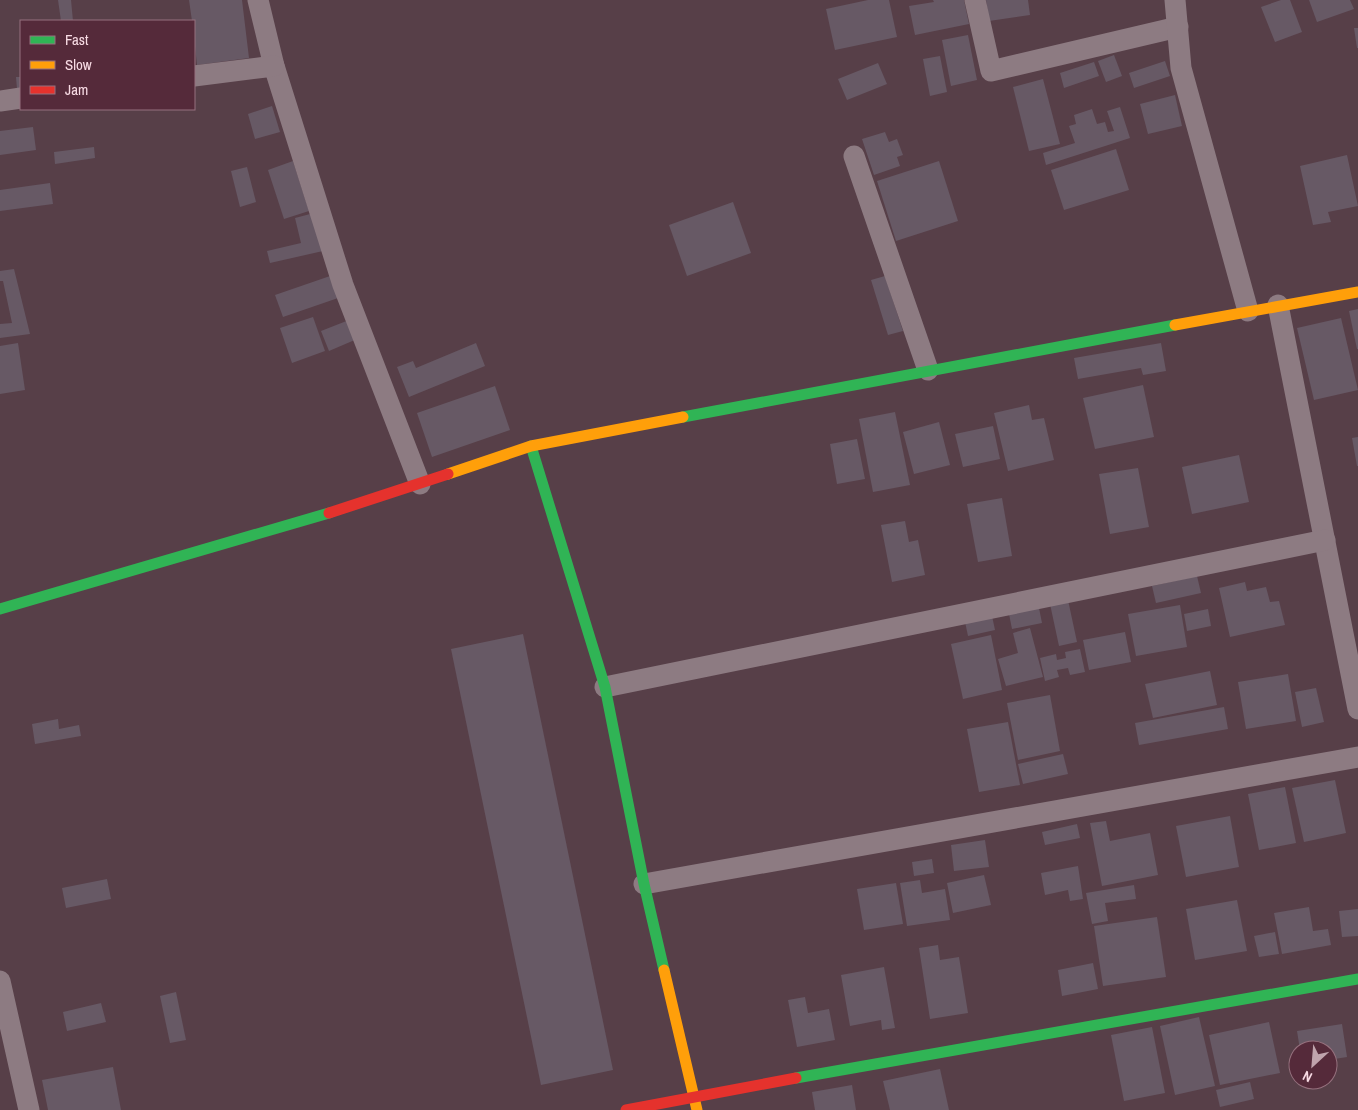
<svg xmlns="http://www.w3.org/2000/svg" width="1358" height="1110" font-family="'Archivo Narrow',sans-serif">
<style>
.building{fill:#675965}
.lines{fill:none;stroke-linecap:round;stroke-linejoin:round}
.street{stroke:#8d7b82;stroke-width:21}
.fast{stroke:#30b455;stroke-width:11}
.slow{stroke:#ff9f0a;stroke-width:11}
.jam{stroke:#e5322d;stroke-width:11}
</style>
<rect width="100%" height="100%" fill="#573f48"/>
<g class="building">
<path d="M58 0H71L73 21H61Z"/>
<path d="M189 0H242L249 58 197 65 194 37V21H192Z"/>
<path d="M868 0H889L897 37 835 50 826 9Z"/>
<path d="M933 0H964L969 24 915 35 909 6 934 2Z"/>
<path d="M986 0H1028L1030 15 989 21Z"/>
<path d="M1281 0H1290L1302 32 1275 42 1261 7Z"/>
<path d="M1309 0H1350L1354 9 1317 22Z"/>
<path d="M1354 28H1358V48H1357Z"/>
<path d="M968 35 977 80 951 86 942 40Z"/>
<path d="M1114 55 1122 76 1106 82 1098 61Z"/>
<path d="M940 56 947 92 930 96 923 59Z"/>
<path d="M1165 61 1170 76 1134 88 1129 73Z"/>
<path d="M1094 62 1099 76 1064 88 1060 73Z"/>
<path d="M878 63 887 84 847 100 838 79Z"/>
<path d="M16 77H21V88L17 89Z"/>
<path d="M1043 79 1060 144 1029 151 1013 87Z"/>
<path d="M1175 95 1182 126 1148 134 1140 104Z"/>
<path d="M272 106 280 132 255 139 248 114Z"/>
<path d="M1120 107 1130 138 1046 165 1043 153 1075 143 1069 126 1076 124 1074 115 1092 109 1097 124 1105 122 1108 132 1114 131 1107 111Z"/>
<path d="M33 127 36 150 0 155V131Z"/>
<path d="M885 132 889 142 897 139 903 155 897 157 900 166 874 175 862 139Z"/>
<path d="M94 147 95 158 55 164 54 152Z"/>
<path d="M1116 149 1129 190 1064 210 1051 170Z"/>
<path d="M1347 155 1358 206 1328 212 1331 222 1313 225 1300 166Z"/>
<path d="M293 161 309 211 284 219 268 170Z"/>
<path d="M939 161 958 221 896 241 877 181Z"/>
<path d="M247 167 256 202 240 207 231 171Z"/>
<path d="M50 183 53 204 0 211V190Z"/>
<path d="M733 202 751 253 687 276 669 225Z"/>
<path d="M314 213 323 251 270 263 267 251 301 243 295 218Z"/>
<path d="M14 269 30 334 0 338V324L12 323 3 281H0V271Z"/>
<path d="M333 275 341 297 283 317 275 295Z"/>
<path d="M885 276 903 331 888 335 871 280Z"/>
<path d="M1358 309V349H1357L1349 311Z"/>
<path d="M313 317 325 351 292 363 280 328Z"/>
<path d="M1341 318 1358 390 1314 400 1297 328Z"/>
<path d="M349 320 357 339 329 351 321 331Z"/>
<path d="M18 343 25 390 0 394V346Z"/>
<path d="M476 343 485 366 409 397 397 367 413 361 416 368Z"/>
<path d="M1161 343 1166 371 1143 375 1141 368 1078 379 1074 358Z"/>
<path d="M1143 385 1154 437 1095 449 1083 398Z"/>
<path d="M495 386 510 430 432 457 417 413Z"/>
<path d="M1029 405 1032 420 1044 418 1054 460 1008 471 994 413Z"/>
<path d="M895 412 910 485 873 492 859 419Z"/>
<path d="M939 422 950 465 914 474 903 432Z"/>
<path d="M993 426 1000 459 963 467 955 434Z"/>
<path d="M1358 437V466H1357L1352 438Z"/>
<path d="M857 439 865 479 837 484 830 444Z"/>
<path d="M1239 455 1249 502 1192 514 1182 467Z"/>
<path d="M1138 468 1149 527 1110 534 1099 474Z"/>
<path d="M1002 498 1012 556 978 562 967 504Z"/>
<path d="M905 521 909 542 918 540 925 575 892 582 881 525Z"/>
<path d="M1197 576 1201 593 1156 603 1152 586Z"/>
<path d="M1245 582 1247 591 1266 587 1270 602 1279 601 1285 625 1230 637 1219 588Z"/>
<path d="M1068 600 1077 642 1059 646 1050 604Z"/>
<path d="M1038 603 1042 623 1012 629 1008 609Z"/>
<path d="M1180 605 1187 647 1136 656 1128 614Z"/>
<path d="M1208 609 1211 626 1187 631 1184 614Z"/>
<path d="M991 611 995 630 968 636 964 617Z"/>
<path d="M1030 628 1043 677 1006 686 998 659 1018 653 1013 633Z"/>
<path d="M1125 632 1131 662 1089 670 1083 640Z"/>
<path d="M523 634 613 1070 541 1085 451 649Z"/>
<path d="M991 635 1002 690 963 699 951 644Z"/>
<path d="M1080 649 1085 672 1070 675 1068 668 1057 670 1059 677 1045 681 1040 658 1056 654 1057 660 1066 658 1065 652Z"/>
<path d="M1210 671 1217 705 1153 718 1145 684Z"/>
<path d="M1288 674 1296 721 1246 729 1238 682Z"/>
<path d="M1316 688 1324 722 1302 727 1295 692Z"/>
<path d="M1050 695 1060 751 1018 760 1007 703Z"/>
<path d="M1224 707 1228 729 1139 745 1135 723Z"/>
<path d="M58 719 59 729 79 725 81 736 35 744 32 724Z"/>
<path d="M1008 722 1020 785 979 792 967 729Z"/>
<path d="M1063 754 1068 774 1023 784 1018 764Z"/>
<path d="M1335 780 1346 833 1304 842 1292 788Z"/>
<path d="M1285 787 1296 843 1259 850 1248 794Z"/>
<path d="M1230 816 1239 867 1186 877 1176 826Z"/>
<path d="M1106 821 1110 841 1150 833 1158 875 1102 886 1090 823Z"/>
<path d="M1077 824 1080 838 1045 845 1042 832Z"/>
<path d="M985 840 989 867 954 871 951 845Z"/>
<path d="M932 859 934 873 914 876 912 862Z"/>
<path d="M1078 866 1083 899 1070 901 1068 890 1045 895 1041 873Z"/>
<path d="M984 875 991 905 953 913 947 883Z"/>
<path d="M107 879 111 899 66 908 62 888Z"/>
<path d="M920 880 922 893 945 889 950 920 907 926 900 883Z"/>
<path d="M896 883 903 924 864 930 857 889Z"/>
<path d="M1134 885 1136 899 1105 903 1108 921 1092 924 1086 893Z"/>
<path d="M1237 900 1247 951 1195 960 1186 909Z"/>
<path d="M1309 907 1313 931 1328 929 1331 945 1282 954 1274 913Z"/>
<path d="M1358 909V936L1342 937 1339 911Z"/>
<path d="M1157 917 1166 977 1103 986 1094 926Z"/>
<path d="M1275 932 1279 954 1259 957 1254 936Z"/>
<path d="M938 945 940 960 959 957 968 1013 930 1019 919 948Z"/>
<path d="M1093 963 1098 989 1062 996 1058 970Z"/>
<path d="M884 967 895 1028 882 1030 881 1020 850 1026 841 975Z"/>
<path d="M176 992 186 1040 170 1043 160 996Z"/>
<path d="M805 997 808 1013 829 1009 835 1040 797 1047 788 1000Z"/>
<path d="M101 1003 106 1022 67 1031 63 1012Z"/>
<path d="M1199 1017 1215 1086 1175 1095 1160 1026Z"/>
<path d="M1269 1022 1280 1073 1220 1085 1209 1035Z"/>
<path d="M1342 1024 1347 1057 1328 1060V1050H1300L1297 1031Z"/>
<path d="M1152 1027 1165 1093 1124 1101 1111 1035Z"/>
<path d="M113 1067 121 1110H48L42 1080Z"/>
<path d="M940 1069 949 1110H890L883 1081Z"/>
<path d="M1250 1082 1254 1099 1220 1107 1216 1090Z"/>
<path d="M852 1085 856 1110H815L812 1092Z"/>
</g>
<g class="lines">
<g class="street">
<path d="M258 0 274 66 343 285 420 484"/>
<path d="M975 0 991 71 1178 27"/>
<path d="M1175 0 1181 68 1248 311"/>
<path d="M194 76 274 66"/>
<path d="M0 101 21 98"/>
<path d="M854 156 928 370"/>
<path d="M1278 305 1358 709"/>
<path d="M605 687 1325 540"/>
<path d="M644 884 1358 757"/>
<path d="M0 981 29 1110"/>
</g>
<g class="fast">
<path d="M683 417 1175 325"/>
<path d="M531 446 605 687 644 884 664 970"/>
<path d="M0 609 329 513"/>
<path d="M796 1078 1358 979"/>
</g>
<g class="slow">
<path d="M1175 325 1358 292"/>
<path d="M448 474 531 446 683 417"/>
<path d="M664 970 697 1110"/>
</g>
<g class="jam">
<path d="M329 513 448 474"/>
<path d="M626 1110 796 1078"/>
</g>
</g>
<rect x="20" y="20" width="175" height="90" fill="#552a3a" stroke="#96717e"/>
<rect x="30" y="36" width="25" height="8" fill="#30b455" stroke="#96717e"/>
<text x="65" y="45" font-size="15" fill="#f8dbe4">Fast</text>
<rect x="30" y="61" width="25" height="8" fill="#ff9f0a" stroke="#96717e"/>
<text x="65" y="70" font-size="15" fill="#f8dbe4">Slow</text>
<rect x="30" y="86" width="25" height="8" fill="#e5322d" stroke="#96717e"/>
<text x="65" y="95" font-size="15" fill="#f8dbe4">Jam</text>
<g transform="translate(1313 1065) rotate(206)"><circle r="24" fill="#552a3a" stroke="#96717e"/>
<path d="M0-4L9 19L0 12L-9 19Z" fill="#c0a4ad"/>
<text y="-8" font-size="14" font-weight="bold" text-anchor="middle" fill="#f8dbe4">N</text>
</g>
</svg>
